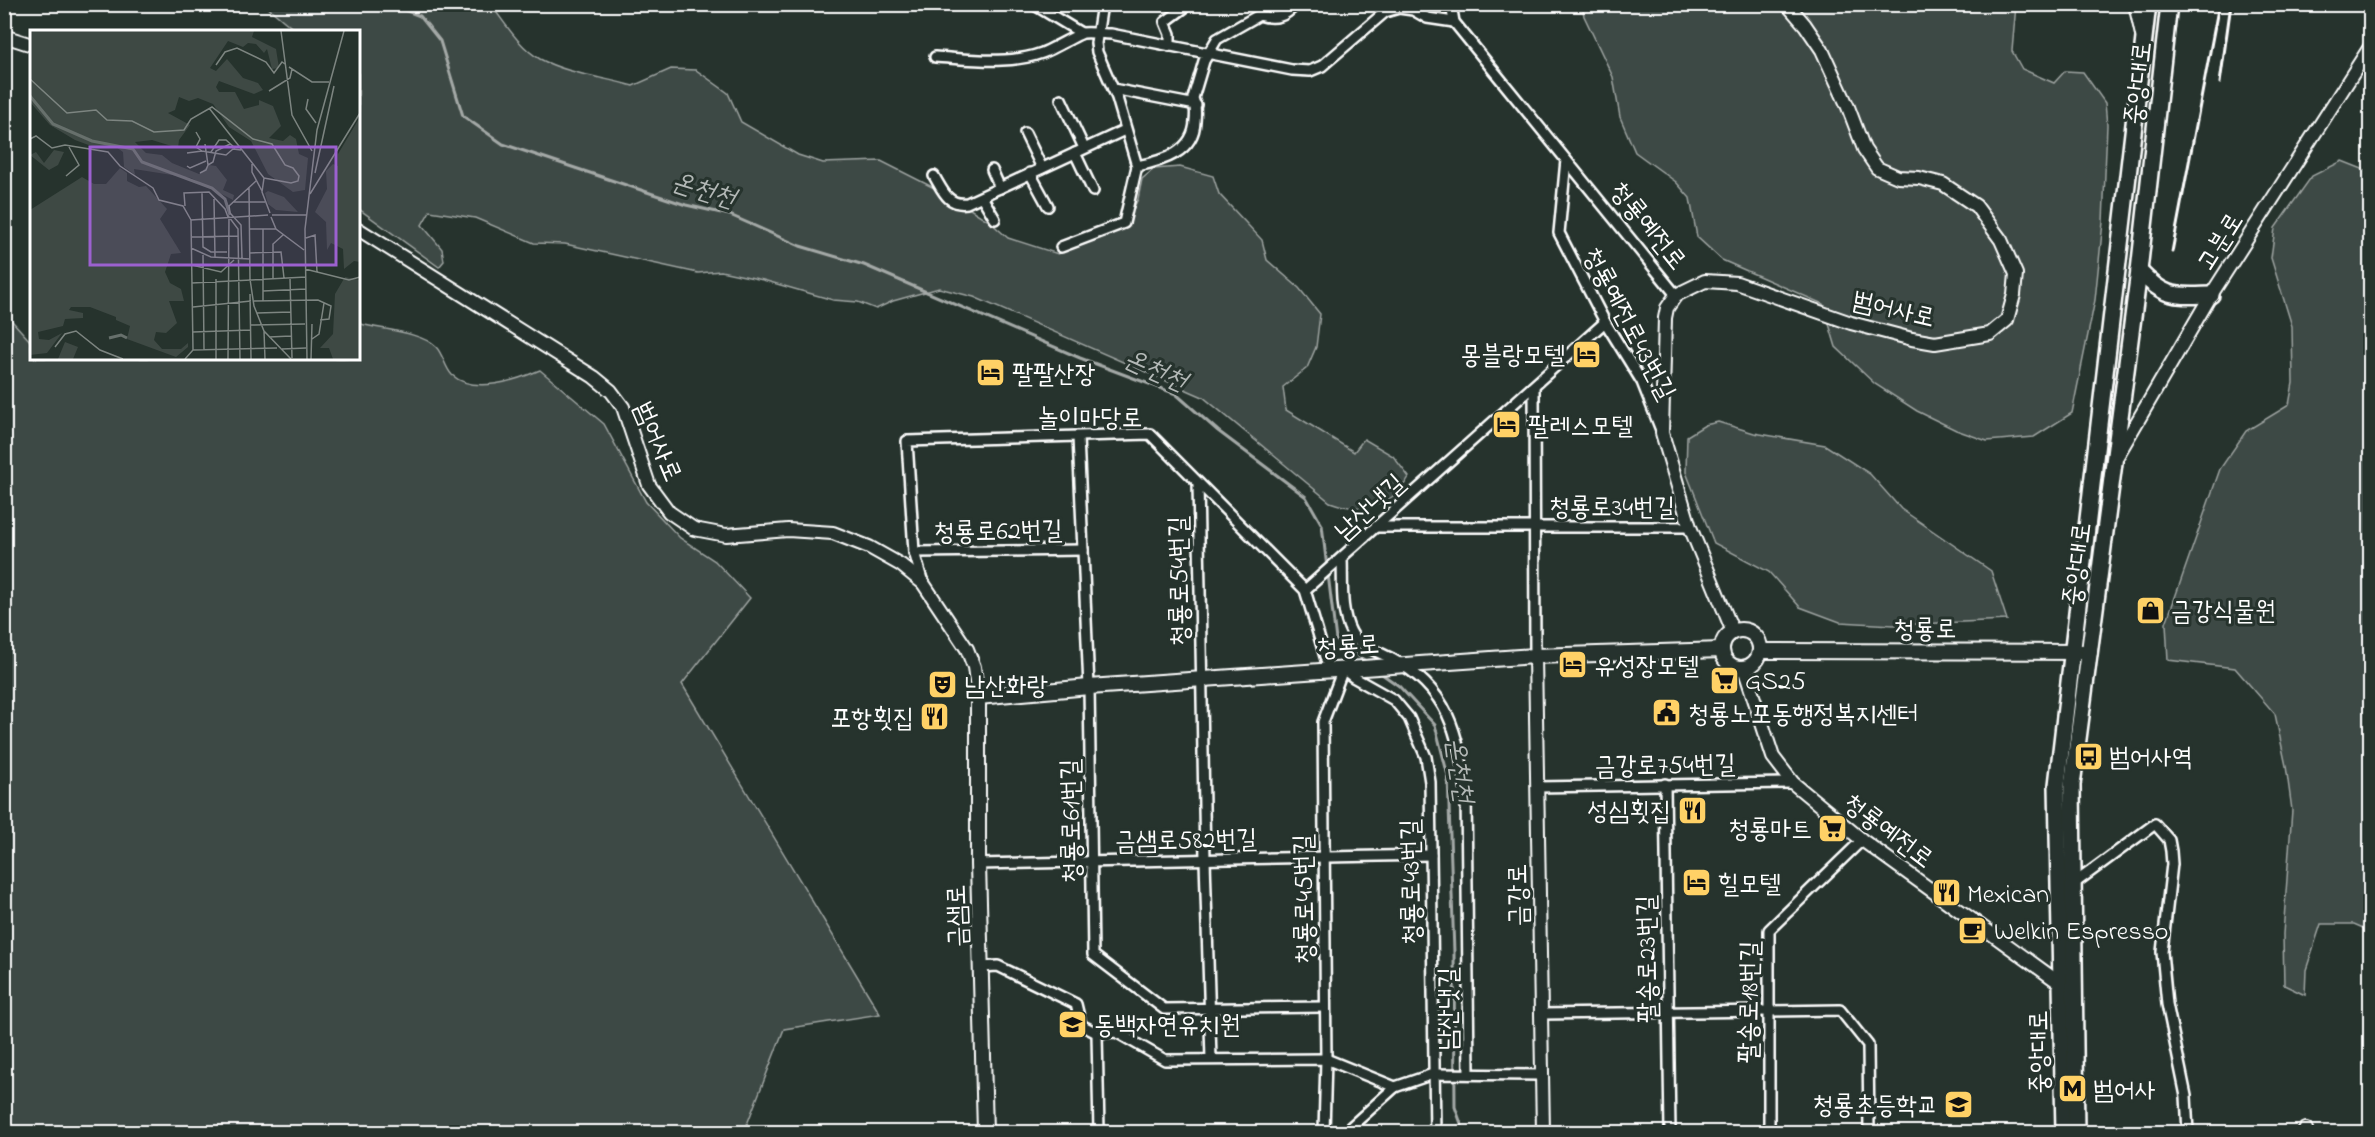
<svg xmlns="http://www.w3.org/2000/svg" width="2375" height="1137" font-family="'Indie Flower','Poor Story',sans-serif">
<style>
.green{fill:#3e4944;stroke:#9ea4a2;stroke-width:1.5}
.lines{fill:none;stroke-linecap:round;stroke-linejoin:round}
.stream{stroke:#a4a9a7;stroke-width:3}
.minor-casing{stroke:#fff;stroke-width:14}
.tertiary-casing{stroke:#fff;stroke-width:16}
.secondary-casing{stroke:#fff;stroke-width:18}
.primary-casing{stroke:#fff;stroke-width:20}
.minor{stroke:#26332d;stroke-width:9}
.tertiary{stroke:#26332d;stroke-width:12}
.secondary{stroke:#26332d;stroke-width:14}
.primary{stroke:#26332d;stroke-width:15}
.rail{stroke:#fff;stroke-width:3}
.labels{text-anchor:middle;stroke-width:6;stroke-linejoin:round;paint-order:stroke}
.street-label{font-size:26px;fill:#fff;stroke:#26332d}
.poi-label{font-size:26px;fill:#fff;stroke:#26332d;text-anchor:start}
.water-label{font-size:27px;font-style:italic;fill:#b3b8b6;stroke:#26332d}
.inset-river{fill:none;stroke:#67706c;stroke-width:3}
.inset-road{fill:none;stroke:#7d8581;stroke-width:1.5}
.view{fill:#9c61cf;fill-opacity:0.15;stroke:#9c61cf;stroke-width:3}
.inset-edge{fill:none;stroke:#fff;stroke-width:3}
</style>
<rect width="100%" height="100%" fill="#26332d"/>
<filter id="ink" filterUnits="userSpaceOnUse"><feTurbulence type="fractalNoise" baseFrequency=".0167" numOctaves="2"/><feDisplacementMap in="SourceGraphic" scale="12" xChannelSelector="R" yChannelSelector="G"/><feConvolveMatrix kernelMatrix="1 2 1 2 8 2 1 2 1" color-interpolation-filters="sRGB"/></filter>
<g filter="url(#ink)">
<g class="green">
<path d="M265 5H491C505 23 519 47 540 59 568 74 603 77 633 86L671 69 696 70 728 93 741 122 798 155 823 163 881 161 948 195 989 221 1008 238 1058 254 1123 229 1138 199 1142 179 1154 169 1180 167 1213 176 1219 194 1262 240 1267 260 1299 288 1320 314 1316 347 1307 368 1283 387 1286 410 1354 452 1364 439 1393 456 1409 477C1392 507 1362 514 1330 502L1203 397 974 297 939 288 893 301 876 309 858 302 833 300 763 280 721 271 698 273 565 244 534 243 475 218 430 211 422 225 442 249 444 261 439 267 359 209 358 32 296 31Z"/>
<path d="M1582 5H2016L2012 51 2022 69 2054 83 2065 71 2083 72 2105 103 2107 125 2103 222 2095 300 2072 413 2034 437 1987 441 1956 430 1917 411 1875 384 1836 347 1823 304 1722 260 1697 237 1690 198 1676 182 1635 152 1620 117 1613 77 1584 16Z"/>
<path d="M2342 161 2370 172V931L2354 924H2321L2306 970 2305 995 2284 985 2283 934 2292 810 2286 766 2275 714 2235 668 2168 660 2166 623 2220 469 2246 431 2289 405 2293 383 2292 326 2271 258 2275 228 2312 176Z"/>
<path d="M4 312 31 342 32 358H358L359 318 361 324C383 330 421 332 436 347 443 354 445 368 452 375 474 395 517 380 540 370L604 424 646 502 680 538 715 561 750 598 682 684 880 1014 784 1029 744 1132H5Z"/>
<path d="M1718 422 1754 433 1825 445 1870 474 1901 509 1991 571 2007 620 1894 625 1840 622 1800 607 1769 572 1714 543 1686 472 1687 436 1705 425Z"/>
</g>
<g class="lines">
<g class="stream">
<path d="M389 4 420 16 440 41 463 116 503 144 686 205 730 215 800 246 864 265 1080 358 1176 394 1218 431 1306 497 1322 525 1327 568"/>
<path d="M1328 574 1336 640 1367 662"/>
<path d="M1379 672 1399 686 1435 725 1448 776 1454 953 1455 1107 1464 1132"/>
</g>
<defs>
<g id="minor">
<path d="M1033 4 1081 33"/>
<path d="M1451 4 1454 22 1676 295"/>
<path d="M1170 46V34L1165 22 1184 8 1185 4"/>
<path d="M935 57C968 59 1009 65 1042 53 1051 50 1078 34 1083 33 1092 32 1102 34 1111 34L1292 70 1310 71 1322 66 1385 12 1399 8 1413 10 1427 18 1454 22"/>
<path d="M1113 89 1196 105"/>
<path d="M1061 99 1084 148"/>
<path d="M1025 133 1042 168"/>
<path d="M1075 153 1093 191"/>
<path d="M1566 160 1559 233 1605 322 1642 382 1661 430"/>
<path d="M1137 166C1163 161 1194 152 1195 121 1196 112 1196 106 1193 98L1204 61 1217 39 1259 15C1275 20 1285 17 1296 4"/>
<path d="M992 170 1000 188"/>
<path d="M1030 173 1048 206"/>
<path d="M934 176C943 191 948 206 967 203L1125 130"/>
<path d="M982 197 995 219"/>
<path d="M1061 247 1124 223 1137 166 1117 98 1097 52 1096 43 1102 4"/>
<path d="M1534 387 1535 656"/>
<path d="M1078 437 1089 687 1093 955 1164 1009 1325 1007"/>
<path d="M1198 483 1205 860 1211 1059"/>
<path d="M1377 527H1690"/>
<path d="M914 552 1083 550"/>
<path d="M1342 559C1343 583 1340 611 1351 632 1358 647 1379 651 1392 659 1449 689 1458 733 1466 792L1469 1074"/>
<path d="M923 583 914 552 907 441 1150 434 1305 590 1329 670"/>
<path d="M1305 590 1605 322"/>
<path d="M1665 784 1670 1132"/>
<path d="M1537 787 1793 783"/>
<path d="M978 864 1431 855"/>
<path d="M2072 885 2155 824 2169 840 2171 851 2172 864 2162 952 2167 1004 2186 1096 2188 1132"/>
<path d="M981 967 998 966 1076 1004 1081 1025 1097 1033 1116 1032 1165 1060 1326 1059 1395 1087 1433 1074 1542 1075"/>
<path d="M1541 1014 1840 1010 1868 1045 1869 1132"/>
<path d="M1097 1033 1099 1132"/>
<path d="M1324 1132 1326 1059 1323 722 1343 669 1353 677 1394 700 1409 718 1426 757 1430 782 1435 1132"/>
<path d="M1345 1132 1395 1087"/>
<path d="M1769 1132V930L1862 840"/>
</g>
<g id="tertiary">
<path d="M4 36 32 45"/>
<path d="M358 229 594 377 611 391 623 407 649 485 669 512 694 529 726 535 788 530 833 533 869 547 901 565 923 583 967 649 974 667 978 697"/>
<path d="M2116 458 2211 295 2370 47"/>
<path d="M1733 632 1690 527 1662 433 1665 318 1667 308 1676 295 1705 281 1737 283 1851 323 1912 339 1935 343 1990 334 2007 320 2014 295 2016 274 2001 240 1976 206 1943 184 1919 178 1898 177 1877 168 1864 149 1848 107 1822 50 1805 25 1787 4"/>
<path d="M1535 656 1543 1132"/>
<path d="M1744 668 1773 757 1793 783 1862 840 2061 984"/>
<path d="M2304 1132 2306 1129"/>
</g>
<g id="secondary">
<path d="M2136 4 2143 35"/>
<circle cx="1741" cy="649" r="19"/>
<path d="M1761 651 2090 652"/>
<path d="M985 1132 978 864V697L1089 687 1535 656 1722 650"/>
</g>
<g id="primary">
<path d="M2139 271C2166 299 2175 296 2211 295"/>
<path d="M2064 1132 2057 785 2148 4"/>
<path d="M2076 1132 2072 785 2139 271 2169 4"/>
</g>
</defs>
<use href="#minor" class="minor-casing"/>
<use href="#tertiary" class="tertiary-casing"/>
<use href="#secondary" class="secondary-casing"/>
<use href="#primary" class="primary-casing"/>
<use href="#minor" class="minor"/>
<use href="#tertiary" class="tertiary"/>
<use href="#secondary" class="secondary"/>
<use href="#primary" class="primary"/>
<g class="rail">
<path d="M2220 83 2231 4"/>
<path d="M2172 252 2219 4"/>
</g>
</g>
</g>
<defs>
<symbol id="hotel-square" viewBox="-11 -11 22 22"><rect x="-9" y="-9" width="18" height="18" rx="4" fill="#ffd166" stroke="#26332d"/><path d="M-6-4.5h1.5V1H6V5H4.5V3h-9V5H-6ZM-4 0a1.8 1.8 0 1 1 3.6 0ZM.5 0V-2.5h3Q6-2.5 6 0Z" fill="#111"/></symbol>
<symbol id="shop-square" viewBox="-11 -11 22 22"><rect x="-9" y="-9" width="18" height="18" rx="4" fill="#ffd166" stroke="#26332d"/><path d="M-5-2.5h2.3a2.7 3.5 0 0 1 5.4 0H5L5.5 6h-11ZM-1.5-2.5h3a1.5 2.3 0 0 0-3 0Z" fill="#111"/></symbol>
<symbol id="supermarket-square" viewBox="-11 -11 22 22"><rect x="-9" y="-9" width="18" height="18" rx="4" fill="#ffd166" stroke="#26332d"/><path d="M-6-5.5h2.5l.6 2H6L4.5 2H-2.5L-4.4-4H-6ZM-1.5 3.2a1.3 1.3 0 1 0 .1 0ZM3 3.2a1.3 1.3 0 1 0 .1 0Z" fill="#111"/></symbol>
<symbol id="theatre-square" viewBox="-11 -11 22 22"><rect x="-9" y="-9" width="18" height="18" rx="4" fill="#ffd166" stroke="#26332d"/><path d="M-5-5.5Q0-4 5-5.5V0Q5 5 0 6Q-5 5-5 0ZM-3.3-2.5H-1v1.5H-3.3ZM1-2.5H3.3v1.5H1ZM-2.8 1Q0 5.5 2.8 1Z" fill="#111"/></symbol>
<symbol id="civic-square" viewBox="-11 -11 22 22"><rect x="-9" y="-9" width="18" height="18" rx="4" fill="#ffd166" stroke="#26332d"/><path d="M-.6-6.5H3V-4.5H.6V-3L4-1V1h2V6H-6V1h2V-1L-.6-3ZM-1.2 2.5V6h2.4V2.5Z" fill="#111"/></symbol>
<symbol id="restaurant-square" viewBox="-11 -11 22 22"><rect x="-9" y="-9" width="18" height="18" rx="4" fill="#ffd166" stroke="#26332d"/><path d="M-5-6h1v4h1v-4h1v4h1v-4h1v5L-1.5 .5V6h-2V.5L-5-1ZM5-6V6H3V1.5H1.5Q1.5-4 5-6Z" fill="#111"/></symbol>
<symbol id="bus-square" viewBox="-11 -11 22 22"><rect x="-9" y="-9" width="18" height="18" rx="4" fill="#ffd166" stroke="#26332d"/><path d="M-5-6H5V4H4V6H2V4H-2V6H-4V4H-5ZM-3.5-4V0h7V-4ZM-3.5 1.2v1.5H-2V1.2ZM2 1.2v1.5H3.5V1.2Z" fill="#111"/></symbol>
<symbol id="cafe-square" viewBox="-11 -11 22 22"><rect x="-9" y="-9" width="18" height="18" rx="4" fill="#ffd166" stroke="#26332d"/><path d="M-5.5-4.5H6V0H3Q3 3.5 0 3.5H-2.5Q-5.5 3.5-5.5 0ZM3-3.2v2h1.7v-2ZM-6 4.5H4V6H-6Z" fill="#111"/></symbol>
<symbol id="school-square" viewBox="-11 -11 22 22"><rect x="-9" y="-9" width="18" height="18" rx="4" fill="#ffd166" stroke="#26332d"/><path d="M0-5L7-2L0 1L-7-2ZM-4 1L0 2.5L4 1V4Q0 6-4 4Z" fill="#111"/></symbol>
<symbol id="metro-square" viewBox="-11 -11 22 22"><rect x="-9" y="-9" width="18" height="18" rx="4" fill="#ffd166" stroke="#26332d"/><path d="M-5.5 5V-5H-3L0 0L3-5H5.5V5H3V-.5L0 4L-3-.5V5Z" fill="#111"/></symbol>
</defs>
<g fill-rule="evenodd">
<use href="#hotel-square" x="1570" y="338" width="33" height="33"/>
<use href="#hotel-square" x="974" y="356" width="33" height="33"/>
<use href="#hotel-square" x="1490" y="408" width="33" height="33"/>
<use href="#shop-square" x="2134" y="594" width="33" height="33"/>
<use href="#hotel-square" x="1556" y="648" width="33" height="33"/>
<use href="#supermarket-square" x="1708" y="664" width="33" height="33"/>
<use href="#theatre-square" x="926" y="668" width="33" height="33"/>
<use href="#civic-square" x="1650" y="696" width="33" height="33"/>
<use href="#restaurant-square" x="918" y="700" width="33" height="33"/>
<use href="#bus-square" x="2072" y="740" width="33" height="33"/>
<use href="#restaurant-square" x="1676" y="794" width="33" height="33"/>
<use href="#supermarket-square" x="1816" y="812" width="33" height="33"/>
<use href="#hotel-square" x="1680" y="866" width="33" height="33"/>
<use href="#restaurant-square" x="1930" y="876" width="33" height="33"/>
<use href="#cafe-square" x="1956" y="914" width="33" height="33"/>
<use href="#school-square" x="1056" y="1008" width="33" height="33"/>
<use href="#metro-square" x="2056" y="1072" width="33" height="33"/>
<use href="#school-square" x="1942" y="1088" width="33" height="33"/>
</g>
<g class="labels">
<g class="street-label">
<text transform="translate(2137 83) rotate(-84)" y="9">중앙대로</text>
<text transform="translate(1649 225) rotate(51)" y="9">청룡예전로</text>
<text transform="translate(2219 241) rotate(-58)" y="9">고분로</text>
<text transform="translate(1894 308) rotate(13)" y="9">범어사로</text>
<text transform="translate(1630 323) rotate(62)" y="9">청룡예전로43번길</text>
<text x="1090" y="426">놀이마당로</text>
<text transform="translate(659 441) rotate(67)" y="9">범어사로</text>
<text transform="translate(1369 506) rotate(-42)" y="9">남산냇길</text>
<text x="1612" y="515">청룡로34번길</text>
<text transform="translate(998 530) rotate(-1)" y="9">청룡로62번길</text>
<text transform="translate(2076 564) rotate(-83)" y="9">중앙대로</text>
<text transform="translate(1178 581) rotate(-91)" y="9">청룡로54번길</text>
<text x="1925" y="637">청룡로</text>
<text transform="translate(1348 645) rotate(-4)" y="9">청룡로</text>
<text transform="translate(1665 764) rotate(-1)" y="9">금강로754번길</text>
<text transform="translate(1070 821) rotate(-91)" y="9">청룡로61번길</text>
<text transform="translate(1889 830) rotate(37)" y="9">청룡예전로</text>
<text transform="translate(1186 839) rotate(-1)" y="9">금샘로582번길</text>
<text transform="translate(1410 882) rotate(-91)" y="9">청룡로43번길</text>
<text transform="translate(1517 895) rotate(-91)" y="9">금강로</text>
<text transform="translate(1303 899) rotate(-91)" y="9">청룡로45번길</text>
<text transform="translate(956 916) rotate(-92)" y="9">금샘로</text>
<text transform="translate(1646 959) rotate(-91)" y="9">팔송로23번길</text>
<text transform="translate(1748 1002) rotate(-89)" y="9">팔송로18번길</text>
<text transform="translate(1447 1009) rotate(-90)" y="9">남산냇길</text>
<text transform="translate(2038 1052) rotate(-91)" y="9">중앙대로</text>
</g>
<g class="poi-label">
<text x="1565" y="363" text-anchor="end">몽블랑모텔</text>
<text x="1012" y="382">팔팔산장</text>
<text x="1528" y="434">팔레스모텔</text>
<text x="2171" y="619">금강식물원</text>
<text x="1594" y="674">유성장모텔</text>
<text x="1745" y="689">GS25</text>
<text x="964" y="694">남산화랑</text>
<text x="1688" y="722">청룡노포동행정복지센터</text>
<text x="914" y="726" text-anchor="end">포항횟집</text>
<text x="2109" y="765">범어사역</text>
<text x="1671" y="819" text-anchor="end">성심횟집</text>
<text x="1812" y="837" text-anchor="end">청룡마트</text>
<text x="1718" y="892">힐모텔</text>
<text x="1967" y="902">Mexican</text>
<text x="1994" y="939">Welkin Espresso</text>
<text x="1094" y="1033">동백자연유치원</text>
<text x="2093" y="1098">범어사</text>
<text x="1938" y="1113" text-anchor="end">청룡초등학교</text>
</g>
<g class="water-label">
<text transform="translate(704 189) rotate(17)" y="9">온천천</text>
<text transform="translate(1156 369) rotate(24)" y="9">온천천</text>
<text transform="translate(1461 770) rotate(82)" y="9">온천천</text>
</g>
</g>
<g transform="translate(30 30)">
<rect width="330" height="330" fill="#26332d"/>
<path d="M0 1H224L222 7 246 19 249 38 242 39 237 19 234 23 226 14 218 13 213 17 198 11 180 38 186 41 197 29 213 48 228 53 233 60 224 64 189 51 186 57 189 62H205L214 79 229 75V70L243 76 251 96 239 108 253 111 260 105 266 109 269 124 278 128 275 160 263 162 238 144 221 111 199 97 183 74 168 68 159 71 149 67 145 80 138 83 160 95 149 110 148 118 122 110 105 112 116 123 132 125 142 133 169 144 179 135 186 136 197 150 193 160 204 165 203 170 161 148 104 139 105 145 94 137 93 122 86 117H64L45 110 20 95 0 72ZM330 87V232L324 231 314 239 313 219 301 213 297 220 296 192 285 182 297 159 296 141 303 134 308 136V124ZM24 120 34 122 28 135 19 140 0 125 6 122 14 133ZM90 138 97 143V151L109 157 116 156 137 179 130 189 151 223 141 224 135 242 140 253 151 259 154 271H139L147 293 136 303 126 302 124 310 132 319H151L158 313V317L146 327 97 309 100 296 86 290V287L60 277H41L39 280 53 283V288L35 289 33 296 8 302 9 309 19 310 32 303 17 323 0 325V180L52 147 64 154H76ZM238 161 254 167 268 182 246 180 238 174 235 163ZM315 247 330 250V329H303L299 318H290L303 304 305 264ZM35 312 48 317 43 329H28Z" fill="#3e4944"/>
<path class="inset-river" d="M0 66 23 94 62 111 103 119 112 132 182 158 195 169 200 185M79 308 91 305 97 308"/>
<path class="inset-road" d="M251 1 262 85 282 121M186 35 195 22 207 18 236 32 244 43 252 32 255 34M259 37 282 52H299M0 49 37 83 66 80 77 90 102 91 124 102 154 100 161 89 182 77 223 109 242 114 255 135 263 138 269 146 268 151 261 153 234 148M239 61 260 48 262 39M278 69 276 79 286 93M179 78 234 148 232 162 240 183M166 102 170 109 166 117 172 121M0 109 6 106 22 118 35 115 78 122 90 136 123 158 129 170 153 176 161 190M181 122 189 110H196L205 118M157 123 172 121 196 125 203 119 211 120M222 134V142L232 161M178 135 183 132 186 121 200 114M157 136 160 138 176 131M170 143 176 140 178 135 175 114M285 143 304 56M36 146 49 135 39 117M219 157 220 249M172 163 173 217 181 222H197M280 164 330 83M184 169 185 227M204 172H235M199 175 200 183 211 195 212 228M155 176 154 163 179 162 195 179 198 187M199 176 226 151M242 185H277M241 187 246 199 274 220M219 199H246M233 199V271M162 207 208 206M276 208 285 205 287 242M161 218 181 227 220 229M220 223 251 222 254 248M173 225 174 320M162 235 191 242 204 230M275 239 319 250 330 247M243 248V214L253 205M260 248 262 328M220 249 224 276 234 301 261 329M162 253 276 247M233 261 276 259M220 264 221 329M224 271 288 270 301 276 299 289 290 290M163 277 221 271M227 283 261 282M221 295 275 294M234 301 235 329M163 302 221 300M239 307 261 306M282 309 289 304 294 273M25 317 35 304 46 301 70 320 93 329M252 319 276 318M163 320 247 318M155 329 163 320 161 190 238 185M186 329V249M198 329 199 187 208 199 210 329M277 329 275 199 287 100 314 1M281 329 282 294"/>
<path class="view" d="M60 117H306V235H60Z"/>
<rect width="330" height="330" class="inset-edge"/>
</g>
<rect width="2375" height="1137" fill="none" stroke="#26332d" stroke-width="24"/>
<rect x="12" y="12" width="2351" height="1113" fill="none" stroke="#fff" stroke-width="2" filter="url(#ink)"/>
</svg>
